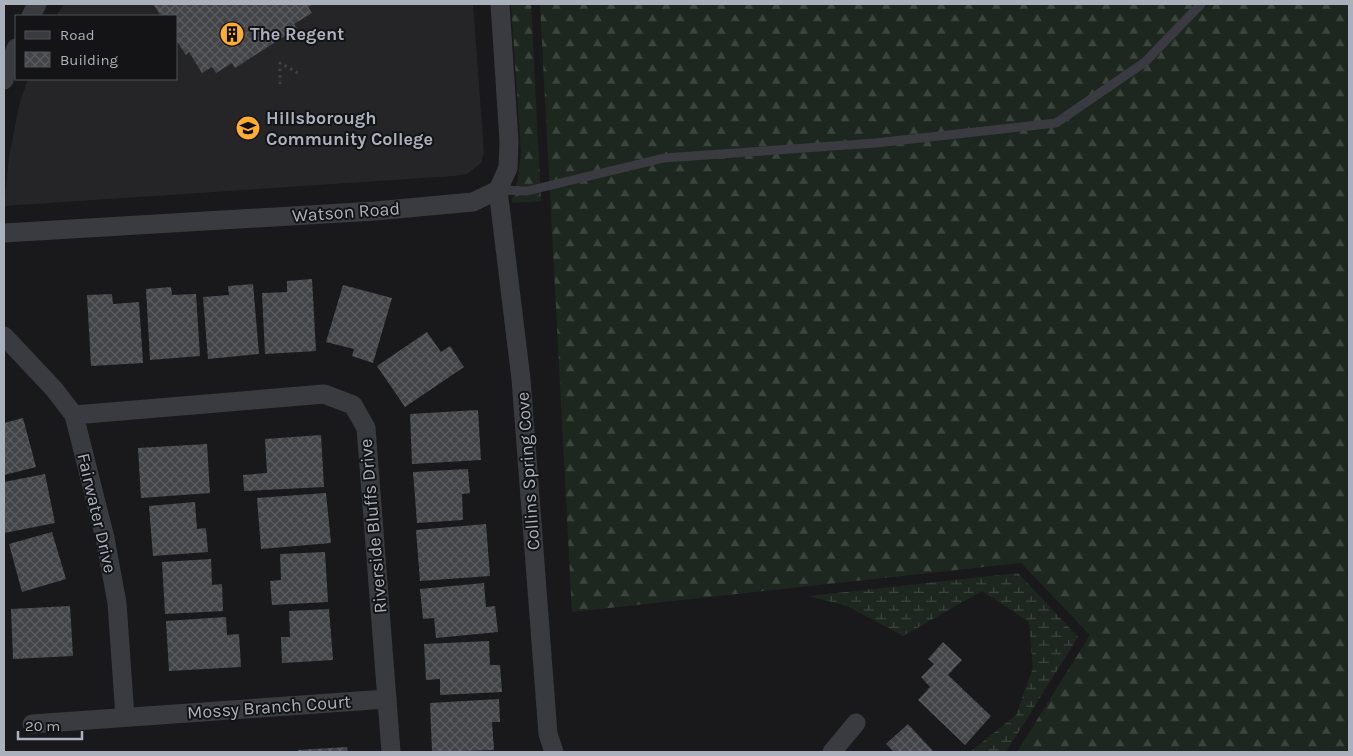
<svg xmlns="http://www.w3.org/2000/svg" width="1353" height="756" font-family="Karla,sans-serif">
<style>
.built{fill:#252528}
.forest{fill:url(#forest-firs)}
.wetland{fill:url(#wetland-marsh)}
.building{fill:url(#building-cross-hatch)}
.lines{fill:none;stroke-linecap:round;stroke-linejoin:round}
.path{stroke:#3f4248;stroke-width:3;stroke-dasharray:2.5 4;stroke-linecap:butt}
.service{stroke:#393b41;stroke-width:9}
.minor{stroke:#393b41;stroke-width:19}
.labels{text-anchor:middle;stroke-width:4;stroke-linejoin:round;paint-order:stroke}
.poi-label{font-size:18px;font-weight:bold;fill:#aab1bc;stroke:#141416;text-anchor:start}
.street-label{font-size:18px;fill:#aab1bc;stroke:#141416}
</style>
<defs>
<pattern id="forest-firs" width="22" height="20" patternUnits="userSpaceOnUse" patternTransform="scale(1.25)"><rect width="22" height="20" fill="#1e271f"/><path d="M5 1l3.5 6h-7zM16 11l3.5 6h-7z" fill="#3c443e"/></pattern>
<pattern id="wetland-marsh" width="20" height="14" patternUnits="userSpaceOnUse" patternTransform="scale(1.25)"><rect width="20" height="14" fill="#1e271f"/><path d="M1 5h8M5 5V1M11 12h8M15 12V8" fill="none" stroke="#3c443e"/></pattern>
<pattern id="building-cross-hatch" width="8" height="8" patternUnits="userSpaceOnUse" patternTransform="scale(1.25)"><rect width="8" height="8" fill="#434448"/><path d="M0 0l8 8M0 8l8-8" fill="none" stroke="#5b5d60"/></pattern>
</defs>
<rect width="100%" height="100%" fill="#19191b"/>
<path class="built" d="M64 4H473L484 152 481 163 467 174 454 176 4 206 9 157 19 105 28 79H176V16H56Z"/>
<g class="forest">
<path d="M511 4H531L541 201 512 203V198L517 194 514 190 518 179 521 152Z"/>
<path d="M540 4H1349V752H1017L1090 635 1021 563 572 612Z"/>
</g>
<path class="wetland" d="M1018 573 1078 637 1006 752H970L1016 715 1033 668 1029 622 982 591 903 636 847 606 809 596Z"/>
<g class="building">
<path d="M153 4H313L308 7 312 13 294 24 297 28 235 68 232 63 216 73 212 67 202 73 189 52 186 55 176 40V16H161Z"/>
<path d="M312 279 316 351 265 354 262 293 287 292V281Z"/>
<path d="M253 284 259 354 208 359 203 297 229 295 228 286Z"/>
<path d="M343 285 392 298 373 363 352 356 354 349 326 342Z"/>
<path d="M171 287 172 295 196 294 200 356 150 360 146 289Z"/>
<path d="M112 294 113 304 139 302 143 363 91 366 87 295Z"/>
<path d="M427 332 441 352 450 346 464 367 405 407 377 366Z"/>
<path d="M478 410 481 460 412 464 410 414Z"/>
<path d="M23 418 36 467 4 475V423Z"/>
<path d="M321 435 324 487 244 491 243 475 267 473 265 439Z"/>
<path d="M207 444 210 493 141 498 138 448Z"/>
<path d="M468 469 470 493 462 494 463 520 417 523 413 472Z"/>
<path d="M45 474 55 523 4 533V482Z"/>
<path d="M326 493 331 543 261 549 257 498Z"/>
<path d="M195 502 197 529 206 528 208 552 153 556 149 506Z"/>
<path d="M486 524 490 576 420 581 416 530Z"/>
<path d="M52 532 66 579 22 592 9 544Z"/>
<path d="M325 552 328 602 272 605 270 581 281 580 280 554Z"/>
<path d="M211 559 212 585 222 584 223 611 165 614 162 562Z"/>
<path d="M484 583 486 607 495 606 498 632 436 638 434 618 423 619 420 589Z"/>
<path d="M70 606 73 656 13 659 11 609Z"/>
<path d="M329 609 333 660 282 663 281 637H290L289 611Z"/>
<path d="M226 617 227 635 239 634 241 667 169 671 166 621Z"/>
<path d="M489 641 490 665H500L502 692 440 695V679L426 680 424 644Z"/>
<path d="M943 642 962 660 948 675 991 716 965 745 918 700 930 687 921 677 934 664 928 659Z"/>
<path d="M499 699 500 722H492L494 750 432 752 430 703Z"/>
<path d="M908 724 934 752H894L886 744Z"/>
<path d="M347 747 348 752H298V750Z"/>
</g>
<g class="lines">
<path class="path" d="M280 84V63L298 73"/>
<path class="service" d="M498 190 527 191 664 158 876 143 1056 123 1145 62 1201 4"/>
<g class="minor">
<path d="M31 16 37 4"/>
<path d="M4 80 16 48"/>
<path d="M498 190 521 379 548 734 554 752"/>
<path d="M4 233 375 211 473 202 498 190 508 168 509 141 500 4"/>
<path d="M4 336 54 389 74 415 105 538 117 603 125 717"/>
<path d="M74 415 324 394 353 405 366 428 391 752"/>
<path d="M32 724 387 699"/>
<path d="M832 752 856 723"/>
</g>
</g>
<defs>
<symbol id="building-disc" viewBox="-11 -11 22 22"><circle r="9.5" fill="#ffad2e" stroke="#141416"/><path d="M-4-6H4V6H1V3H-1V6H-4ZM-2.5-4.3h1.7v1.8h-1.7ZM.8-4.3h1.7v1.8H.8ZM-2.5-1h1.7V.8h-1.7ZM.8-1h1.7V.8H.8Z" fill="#111"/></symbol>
<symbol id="university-disc" viewBox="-11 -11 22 22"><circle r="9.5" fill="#ffad2e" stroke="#141416"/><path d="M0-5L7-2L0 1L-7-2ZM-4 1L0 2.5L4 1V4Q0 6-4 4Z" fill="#111"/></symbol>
</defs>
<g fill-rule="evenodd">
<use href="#building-disc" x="218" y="20" width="28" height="28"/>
<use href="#university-disc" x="234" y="114" width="28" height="28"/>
</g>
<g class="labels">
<g class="poi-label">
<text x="250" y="40">The Regent</text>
<text x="266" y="124">Hillsborough<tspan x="266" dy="21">Community College</tspan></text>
</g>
<g class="street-label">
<text transform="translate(346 212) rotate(-4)" y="6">Watson Road</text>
<text transform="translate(528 471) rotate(-94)" y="6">Collins Spring Cove</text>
<text transform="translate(97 513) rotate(77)" y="6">Fairwater Drive</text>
<text transform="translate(373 526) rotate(-95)" y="6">Riverside Bluffs Drive</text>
<text transform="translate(269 707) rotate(-4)" y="6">Mossy Branch Court</text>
</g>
</g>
<rect width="1353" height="756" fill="none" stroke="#aab1bc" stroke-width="10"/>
<rect x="15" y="15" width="162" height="65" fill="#141416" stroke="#505358"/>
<rect x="25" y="31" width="25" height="8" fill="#393b41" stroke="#505358"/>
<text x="60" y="40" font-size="15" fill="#aab1bc">Road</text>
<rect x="25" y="52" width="25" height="15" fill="url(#building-cross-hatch)" stroke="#505358"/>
<text x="60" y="65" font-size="15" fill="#aab1bc">Building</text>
<path d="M18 731v8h64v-8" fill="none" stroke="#aab1bc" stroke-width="2.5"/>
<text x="25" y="731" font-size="15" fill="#aab1bc" stroke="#141416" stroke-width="4" paint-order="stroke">20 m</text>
</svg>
